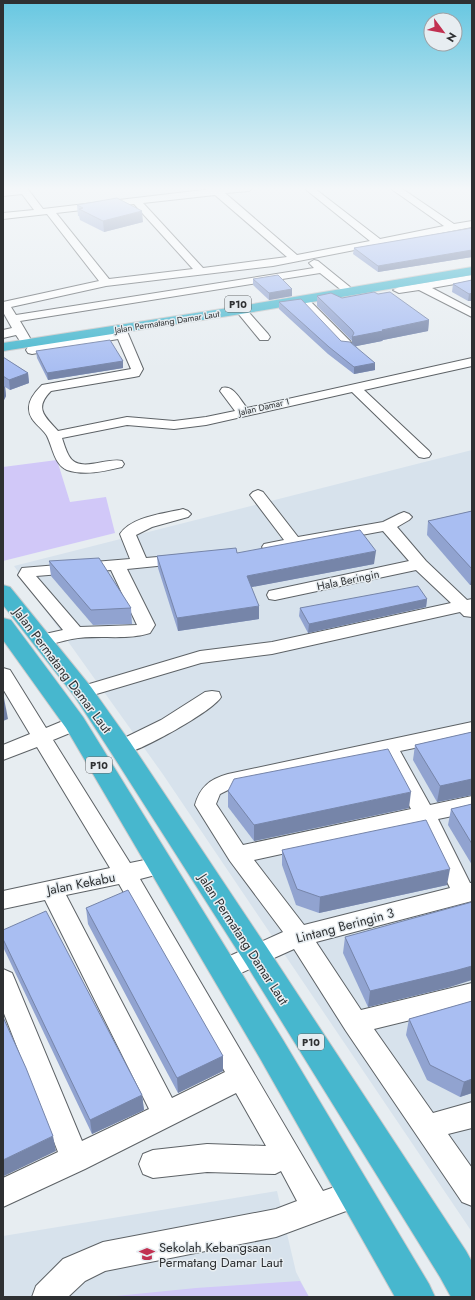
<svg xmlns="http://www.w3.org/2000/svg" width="475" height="1300" font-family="Jost,sans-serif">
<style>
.built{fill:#d7e2ec}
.green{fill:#d1c8f8}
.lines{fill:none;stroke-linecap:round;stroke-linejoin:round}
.minor-casing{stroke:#5d6266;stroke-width:2}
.highway-casing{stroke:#c9c9ca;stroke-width:2}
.minor{fill:#fff;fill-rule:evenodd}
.highway{fill:#47b7ce;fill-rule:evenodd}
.wall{fill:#91a3d0}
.shaded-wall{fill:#7685a9}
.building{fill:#a9bef2;stroke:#7685a9}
.labels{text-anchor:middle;stroke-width:3;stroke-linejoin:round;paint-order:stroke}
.far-street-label{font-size:9px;fill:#2e3032;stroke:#e7edf1}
.shield{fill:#e7edf1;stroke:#66696b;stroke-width:1}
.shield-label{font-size:10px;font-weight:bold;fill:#2e3032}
.street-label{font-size:11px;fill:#2e3032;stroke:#e7edf1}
.near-street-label{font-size:13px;fill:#2e3032;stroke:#e7edf1}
.near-poi-label{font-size:13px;fill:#2e3032;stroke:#e7edf1;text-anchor:start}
</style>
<rect width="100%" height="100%" fill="#e7edf1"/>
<g class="built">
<path d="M472 450V1232L162 773 14 566Z"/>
<path d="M277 1191 296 1272 309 1297H3V1236Z"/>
</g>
<g class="green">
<path d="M57 460 70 502 106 497 115 533 3 561V467Z"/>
<path d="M300 1281 309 1297H106L196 1288Z"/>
</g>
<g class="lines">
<defs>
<g id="minor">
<path d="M18 188H27L43 209 220 188H253L249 191 225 193 297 255 370 241 304 188H314L380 239 444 226 390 188H401L454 224 472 221V227L273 266 106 286 11 307 16 315 314 268 309 263 314 260 318 261 350 287 348 289H340L320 273 20 321 30 338 28 341H20L16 335 3 338V330L12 328 3 312V302L99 281 47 214 3 219V213L34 210 22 194 3 196V190ZM215 195 287 257 203 268 143 203ZM134 204 193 269 109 279 56 213Z"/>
<path d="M472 275V281L432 288 472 309V317L419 290 399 293 393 290 399 287Z"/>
<path d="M303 297 307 298 350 341 352 344 350 347H342L299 302 297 300 299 298Z"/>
<path d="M241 307 245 308 268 334 270 337 268 340H260L237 312 235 310 237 308Z"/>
<path d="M120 325 124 326 126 329 143 369 139 376 134 377 51 391C33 409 46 417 58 431L127 417 174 421 206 417 235 411 220 391 222 388C234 385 240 400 247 408L472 358V366L364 390 429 451 431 454 429 457 424 458 419 457 352 392 206 425 174 429 127 425 62 438C64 444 66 451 69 456 79 474 107 457 122 461L124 464 122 467C105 471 85 476 67 470 54 464 53 448 47 436 42 427 29 421 29 409 28 400 36 391 42 385L131 369 118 339 32 354 28 353 26 350 28 347 32 346 115 332 114 329 116 326Z"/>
<path d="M258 490 263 492 298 537 383 522 399 514 404 512 409 514 412 517 409 520 397 527 426 561 467 600 472 599V617L464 616 460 612 272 654 201 663 83 698 76 696 74 692 76 688 200 651 272 642 451 603 416 570 275 600 269 599 267 595 269 591 409 561 383 531 270 552 264 550 262 547 264 544 284 540 250 495 253 492Z"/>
<path d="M183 509 188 511 191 514 188 517 152 527 136 535 146 558 181 555 187 557 189 560 187 563 127 569 155 625 150 633C125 641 98 634 72 639 61 641 47 647 36 644L33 640 36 636 63 630 18 575 22 568 130 559 120 534C132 516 164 514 183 509ZM111 570 137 625 80 627 36 576Z"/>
<path d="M3 668 10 670 46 728 75 716 82 718 85 723 82 728 53 740 130 863 159 857 167 860 170 866 167 872 140 879 323 1191 355 1180 365 1184 369 1194 365 1204 276 1237 105 1271 85 1281 68 1297H32L36 1286 63 1259 103 1242 276 1209 297 1201 281 1171 275 1174 207 1172 153 1178 143 1174 139 1164 143 1154 153 1150 207 1144 266 1146 236 1093 85 1169 3 1207V1178L58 1152 3 1011V969L12 973 15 980 82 1141 149 1109 45 900 3 909V891L110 868 37 747 3 760V745L30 734 3 689ZM119 884 225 1072 172 1098 66 895Z"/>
<path d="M212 691 219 692 221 697C213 711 141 751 123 754 120 755 117 754 114 753L111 748 114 743 161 720 205 692Z"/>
<path d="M472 722V736L400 751 430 805 472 796V812L438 819 470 883H472V901L316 942 361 1010 472 983V1005L374 1029 433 1113 472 1102V1128L448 1134 472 1168V1206L462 1202 346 1031 294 949 232 977 223 980 214 977 211 970 214 963 283 932 230 861 195 805C200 787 210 779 228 774ZM382 755 411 809 243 845 216 804 220 794 232 788ZM419 824 450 888 304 925 254 860Z"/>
</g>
<g id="highway">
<path d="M472 267V275L241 314 3 351V343L241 306Z"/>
<path d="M3 585 10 587 91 687 130 742 266 946 466 1251 472 1262V1297H451L440 1277 246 964 112 754 75 697 3 605Z"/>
<path d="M3 618 11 620 83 717 283 1040 429 1284 435 1297H395L261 1060 66 728 3 640Z"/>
</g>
</defs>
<use href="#minor" class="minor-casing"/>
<use href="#highway" class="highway-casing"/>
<use href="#minor" class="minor"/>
<use href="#highway" class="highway"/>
</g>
<g class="wall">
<path d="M77 205 143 222 104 232 80 220 79 216H78Z"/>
<path d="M472 228V257L378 272 353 254 354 248Z"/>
<path d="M253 279 292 289V296L269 300 253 285Z"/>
<path d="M472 280V301H468L452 292 453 284Z"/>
<path d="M378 294 429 320 428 331 383 340 382 341 356 346 375 370 354 374 328 354 279 309V302L341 341 352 343V341L317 306V296L342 298Z"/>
<path d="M36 351 123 361V368L48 380 37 358Z"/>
<path d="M3 357 28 373 29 383 10 390 5 387 6 396 3 402Z"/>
<path d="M472 511V585H470L427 535 428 521Z"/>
<path d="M237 553 374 564 251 587 259 619 178 631 158 568 157 556Z"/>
<path d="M49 561 131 608 132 624 93 625 51 576Z"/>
<path d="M427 599 426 607 308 633 299 616 300 608Z"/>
<path d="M472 732V795L437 802 413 760 415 745Z"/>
<path d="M228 791 409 808 254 841 228 807Z"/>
<path d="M472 804V865L448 825 451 809Z"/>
<path d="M282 850 447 885 319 913 296 905 282 865Z"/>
<path d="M86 908 223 1056V1071L178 1093 88 924Z"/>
<path d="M345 937 450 987 368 1007 343 953Z"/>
<path d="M3 939 142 1095 144 1110 92 1134 3 947Z"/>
<path d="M472 1001V1093L460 1097 427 1080 406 1035 409 1019Z"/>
</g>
<g class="shaded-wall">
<path d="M142 211 143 222 104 232 103 221Z"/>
<path d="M472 250V257L378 272V266Z"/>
<path d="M292 289V296L269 300V293Z"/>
<path d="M472 293 471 301H468L469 294Z"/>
<path d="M429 320 428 331 383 340 382 341 352 347V337Z"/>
<path d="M123 361V368L48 380 47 373Z"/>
<path d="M375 363V370L354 374V367Z"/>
<path d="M28 373 29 383 10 390 9 380Z"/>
<path d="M5 386 6 396 3 402V389Z"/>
<path d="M376 551 374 564 247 588V576Z"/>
<path d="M472 575V585H470Z"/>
<path d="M427 599 426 607 308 633 309 624Z"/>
<path d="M259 606V619L178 631 177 618Z"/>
<path d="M3 698H4L8 719 3 721Z"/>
<path d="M472 779V795L437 802 440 786Z"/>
<path d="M411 792 409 808 254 841V825Z"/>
<path d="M450 869 447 885 319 913 320 897Z"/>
<path d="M472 966V980L450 987 368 1007 370 991Z"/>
<path d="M223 1056V1071L178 1093 177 1078Z"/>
<path d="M472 1079V1093L460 1097 464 1082Z"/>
<path d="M142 1095 144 1110 92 1134 90 1120Z"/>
<path d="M53 1136 56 1151 4 1176 3 1174V1160Z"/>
</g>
<g class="building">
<path d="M117 198 142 211 103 221 79 209 83 208 77 205Z"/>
<path d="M472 228V250L378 266 354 248Z"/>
<path d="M278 275 292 289 269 293 253 279Z"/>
<path d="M472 280V293L469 294 453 284Z"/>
<path d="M374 292 378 294 390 292 429 320 382 330 383 331 352 337 354 333 352 330 317 296 331 293 342 298Z"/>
<path d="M301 299 341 341 350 342 375 363 354 367 329 347 279 302Z"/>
<path d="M110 340 123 361 47 373 36 351Z"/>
<path d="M3 357 28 373 9 380 3 376Z"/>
<path d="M472 511V569L428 521Z"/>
<path d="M360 530 376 551 247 576 259 606 177 618 157 556 236 548 237 553Z"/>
<path d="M99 558 131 608 91 610 49 561Z"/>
<path d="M418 586 427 599 309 624 300 608Z"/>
<path d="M472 732V779L440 786 415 745Z"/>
<path d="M388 749 411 792 254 825 228 791 234 779Z"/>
<path d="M472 804V844L451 809Z"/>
<path d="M426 820 450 869 320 897 297 889 282 850Z"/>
<path d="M128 890 223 1056 177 1078 86 908Z"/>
<path d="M472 902V966L454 971 370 991 345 937Z"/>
<path d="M46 911 142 1095 90 1120 3 939V930Z"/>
<path d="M472 1001V1079L464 1082 430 1065 409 1019Z"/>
<path d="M3 1017 26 1068 53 1136 3 1160Z"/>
</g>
<linearGradient id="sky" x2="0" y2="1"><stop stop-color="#67c7e1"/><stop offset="0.51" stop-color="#f4f7f9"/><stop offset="1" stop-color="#f4f7f9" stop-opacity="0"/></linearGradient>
<rect width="475" height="370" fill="url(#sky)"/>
<defs>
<symbol id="school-bare" viewBox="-9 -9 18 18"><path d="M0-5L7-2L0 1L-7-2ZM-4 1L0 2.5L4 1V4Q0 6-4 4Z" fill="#c13151" stroke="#e7edf1" stroke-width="2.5" paint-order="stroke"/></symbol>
</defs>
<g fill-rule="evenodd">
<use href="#school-bare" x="136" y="1243" width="22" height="22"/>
</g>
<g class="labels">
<g class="far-street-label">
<text transform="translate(167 322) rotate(-9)" y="3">Jalan Permatang Damar Laut</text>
<text transform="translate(264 407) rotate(-13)" y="3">Jalan Damar 1</text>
</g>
<g class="shield">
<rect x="225" y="296" width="26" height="16" rx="3"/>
<rect x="86" y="757" width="26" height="16" rx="3"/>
<rect x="298" y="1034" width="26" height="16" rx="3"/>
</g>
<g class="shield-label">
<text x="238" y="308">P10</text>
<text x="99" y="769">P10</text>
<text x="311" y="1046">P10</text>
</g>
<g class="street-label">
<text transform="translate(348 580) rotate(-12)" y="4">Hala Beringin</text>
</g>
<g class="near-street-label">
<text transform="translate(63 670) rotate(53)" y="5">Jalan Permatang Damar Laut</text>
<text transform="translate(81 883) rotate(-11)" y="5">Jalan Kekabu</text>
<text transform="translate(345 925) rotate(-15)" y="5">Lintang Beringin 3</text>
<text transform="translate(244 939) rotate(57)" y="5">Jalan Permatang Damar Laut</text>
</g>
<g class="near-poi-label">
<text x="159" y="1252">Sekolah Kebangsaan<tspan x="159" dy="15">Permatang Damar Laut</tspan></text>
</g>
</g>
<rect width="475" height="1300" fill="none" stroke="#2e3032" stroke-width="8"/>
<g transform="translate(443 32) rotate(122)"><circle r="19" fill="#e7edf1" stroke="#9da1a5"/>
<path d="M0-3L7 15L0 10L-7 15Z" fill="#c13151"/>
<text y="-6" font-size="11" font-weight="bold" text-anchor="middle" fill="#2e3032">N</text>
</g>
</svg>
